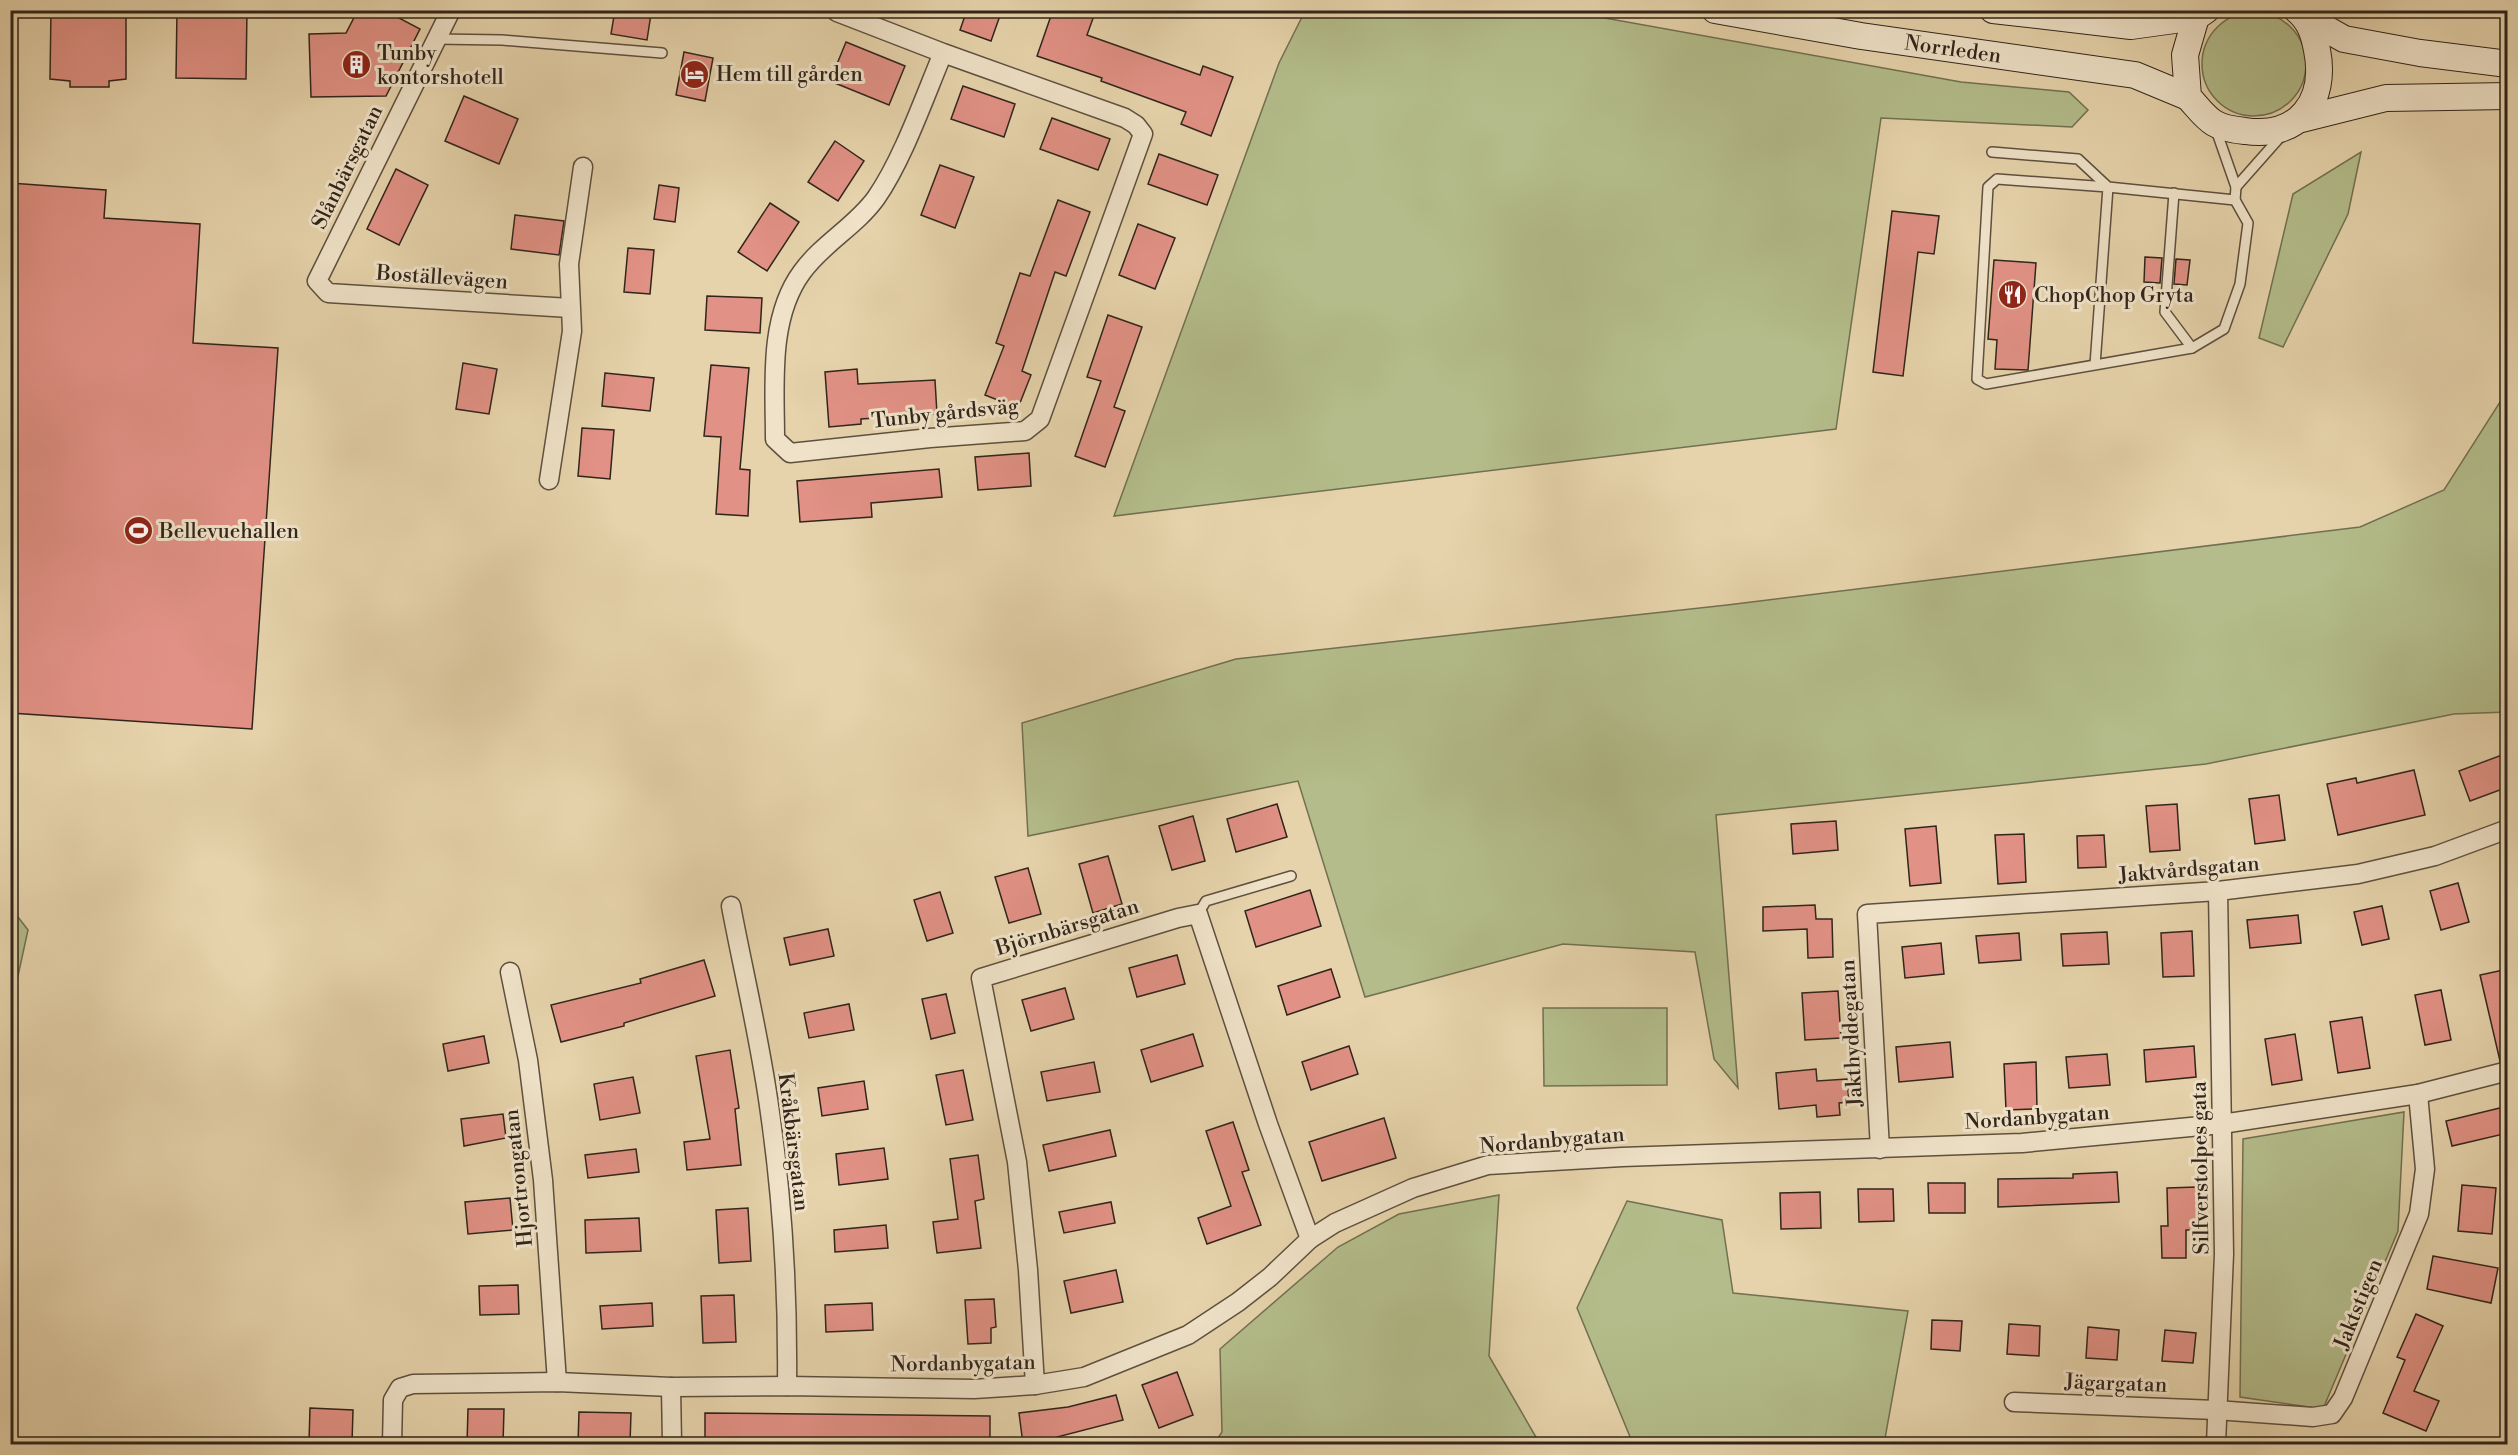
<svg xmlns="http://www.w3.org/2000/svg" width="2518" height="1455" font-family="'Libre Bodoni',serif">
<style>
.green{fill:#b3bc8a;stroke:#727052;stroke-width:1.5}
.building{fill:#e19185;stroke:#31251b;stroke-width:1.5}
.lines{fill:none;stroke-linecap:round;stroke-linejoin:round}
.lane-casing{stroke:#5e503f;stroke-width:12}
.street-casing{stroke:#5e503f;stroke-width:21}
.secondary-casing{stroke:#31251b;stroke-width:28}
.lane{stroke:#efe2c8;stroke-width:9}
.street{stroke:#efe2c8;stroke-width:18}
.secondary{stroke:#efe2c8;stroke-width:26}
.labels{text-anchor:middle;stroke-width:6;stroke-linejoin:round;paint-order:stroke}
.street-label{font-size:21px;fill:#31251b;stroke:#efe2c8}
.poi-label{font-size:21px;fill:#31251b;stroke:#efe2c8;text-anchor:start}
</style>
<rect width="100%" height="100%" fill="#e6d3ab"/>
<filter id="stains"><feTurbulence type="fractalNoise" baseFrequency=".00333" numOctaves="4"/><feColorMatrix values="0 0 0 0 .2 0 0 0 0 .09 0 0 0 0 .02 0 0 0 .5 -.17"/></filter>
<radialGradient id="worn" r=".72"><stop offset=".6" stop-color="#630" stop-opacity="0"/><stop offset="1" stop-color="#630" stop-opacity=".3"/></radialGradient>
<g class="green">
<path d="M1305 11H1566L1961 82 2069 92 2088 110 2072 127 1881 118 1836 429 1114 516 1279 63Z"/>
<circle cx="2254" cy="64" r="52"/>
<path d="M2361 152 2348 214 2283 347 2259 338 2293 194Z"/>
<path d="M2507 391V712L2454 714 2206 764 1716 815 1738 1088 1714 1059 1695 952 1563 944 1365 997 1298 781 1028 836 1022 723 1236 659 1727 605 2360 527 2444 490Z"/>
<path d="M11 908 28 930 11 1008Z"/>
<path d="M1667 1008V1085L1544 1086 1543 1008Z"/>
<path d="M2404 1112 2398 1231 2323 1409 2240 1397 2243 1139Z"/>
<path d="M1499 1195 1489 1356 1540 1444H1214L1222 1432 1220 1349 1338 1247 1399 1214Z"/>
<path d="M1627 1201 1722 1220 1733 1293 1908 1311 1884 1444H1633L1577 1308Z"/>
</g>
<g class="building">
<path d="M51 10H126V79L109 81V87H70V81L50 79Z"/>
<path d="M177 10H247L246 79 176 78Z"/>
<path d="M358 10H384L420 29 386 96 311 97 309 34 346 33Z"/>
<path d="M615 10 651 14 647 40 611 34Z"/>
<path d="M967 10H1002L991 41 960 30Z"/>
<path d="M1053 10H1096L1087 35 1200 75 1203 66 1233 77 1211 136 1181 124 1186 112 1101 81 1102 78 1037 56Z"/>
<path d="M846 42 905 66 889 105 830 81Z"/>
<path d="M684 52 713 58 705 101 676 95Z"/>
<path d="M963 86 1015 104 1004 137 951 119Z"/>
<path d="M464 96 518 119 499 164 445 141Z"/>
<path d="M1052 118 1110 139 1098 170 1040 149Z"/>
<path d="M835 141 864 161 838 201 808 182Z"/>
<path d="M1159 154 1218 175 1207 205 1148 184Z"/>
<path d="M940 165 974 177 955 228 921 215Z"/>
<path d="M396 169 428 185 399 245 367 229Z"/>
<path d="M10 183 106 190 104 218 200 224 193 343 278 348 252 729 10 713Z"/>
<path d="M659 185 679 188 675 222 654 219Z"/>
<path d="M1058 200 1090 212 1066 276 1055 272 1022 371 1031 375 1018 408 985 395 1004 346 996 343 1020 273 1030 276Z"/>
<path d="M770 203 799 222 767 271 738 252Z"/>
<path d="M1892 211 1939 216 1934 254 1918 252 1903 376 1873 372Z"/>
<path d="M515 215 564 221 559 255 511 249Z"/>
<path d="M1138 224 1175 238 1155 289 1119 275Z"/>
<path d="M628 248 654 250 650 294 624 292Z"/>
<path d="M2145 257 2162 258 2160 283 2144 282Z"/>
<path d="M2176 259 2190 260 2187 285 2174 284Z"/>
<path d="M1994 260 2036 263 2028 370 1995 369 1997 340 1988 339Z"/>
<path d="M707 296 762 298 760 333 705 330Z"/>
<path d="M1108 315 1142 327 1114 407 1125 411 1105 467 1075 456 1101 381 1087 377Z"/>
<path d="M463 363 497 369 489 414 456 409Z"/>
<path d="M711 365 749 368 740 469 750 470 748 516 716 514 721 437 704 436Z"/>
<path d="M857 369 858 384 935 380 937 414 861 419V424L829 427 825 372Z"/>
<path d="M605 373 654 378 650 411 602 406Z"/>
<path d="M582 428 614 430 610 479 578 476Z"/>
<path d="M1029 453 1031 486 978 490 975 457Z"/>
<path d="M939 469 942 497 871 503 872 517 800 522 797 481Z"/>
<path d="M2502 755 2508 771V787L2470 801 2459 771Z"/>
<path d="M2414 770 2425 815 2338 835 2327 784 2356 778 2357 783Z"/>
<path d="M2279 795 2285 840 2255 844 2249 799Z"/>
<path d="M1277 804 1287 837 1236 852 1227 819Z"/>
<path d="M2177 804 2180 850 2150 852 2146 806Z"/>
<path d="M1193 816 1205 861 1172 870 1159 826Z"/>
<path d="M1836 821 1838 850 1793 854 1791 824Z"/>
<path d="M1936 826 1941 883 1910 886 1905 829Z"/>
<path d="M2024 834 2026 882 1998 884 1995 835Z"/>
<path d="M2104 835 2106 867 2078 868 2077 836Z"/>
<path d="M1108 856 1122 904 1093 913 1079 864Z"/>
<path d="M1028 868 1041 914 1009 923 995 877Z"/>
<path d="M2458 883 2469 922 2441 930 2430 891Z"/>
<path d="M1310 890 1321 926 1256 947 1245 911Z"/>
<path d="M940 892 953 933 927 941 914 900Z"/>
<path d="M1815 905 1816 919H1832L1833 957 1808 958 1807 929 1763 931V907Z"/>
<path d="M2382 906 2389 939 2362 945 2354 912Z"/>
<path d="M2298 915 2301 943 2250 948 2247 920Z"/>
<path d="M828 929 834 956 790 965 784 938Z"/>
<path d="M2192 931 2194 976 2163 977 2161 933Z"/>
<path d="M2107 932 2109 964 2063 966 2061 934Z"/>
<path d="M2019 933 2021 960 1979 963 1976 936Z"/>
<path d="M1941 943 1944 974 1905 978 1902 947Z"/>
<path d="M1177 955 1185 984 1137 997 1129 968Z"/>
<path d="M704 960 715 996 624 1023V1026L561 1042 551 1005 641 983 640 979Z"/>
<path d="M1331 969 1340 997 1287 1015 1278 986Z"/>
<path d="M2508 969V1060L2500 1061 2480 975Z"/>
<path d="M1065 988 1074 1019 1031 1031 1022 1000Z"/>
<path d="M2441 990 2451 1040 2425 1045 2415 995Z"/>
<path d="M1838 991 1841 1038 1805 1040 1802 993Z"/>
<path d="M946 994 955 1033 931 1039 922 999Z"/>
<path d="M849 1004 854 1030 809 1038 804 1013Z"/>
<path d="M2362 1017 2370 1068 2338 1073 2330 1022Z"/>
<path d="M1193 1034 1203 1066 1151 1082 1141 1050Z"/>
<path d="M2295 1034 2302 1080 2272 1085 2265 1039Z"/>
<path d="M484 1036 489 1063 448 1071 443 1044Z"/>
<path d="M1950 1042 1953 1077 1899 1082 1896 1047Z"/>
<path d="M1349 1046 1358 1074 1311 1090 1302 1062Z"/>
<path d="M2194 1046 2196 1077 2146 1082 2144 1050Z"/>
<path d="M730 1050 739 1108 735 1109 741 1165 687 1170 684 1142 710 1139 696 1056Z"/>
<path d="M2107 1054 2110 1085 2069 1088 2066 1057Z"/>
<path d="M1094 1062 1100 1092 1047 1101 1041 1072Z"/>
<path d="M2036 1062 2037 1109 2006 1110 2004 1064Z"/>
<path d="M1816 1069 1817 1081 1847 1079 1849 1102 1839 1103 1840 1115 1817 1117 1816 1105 1779 1109 1776 1073Z"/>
<path d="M963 1070 973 1120 946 1125 936 1075Z"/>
<path d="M633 1077 640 1113 600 1120 594 1084Z"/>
<path d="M864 1081 868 1109 822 1116 818 1088Z"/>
<path d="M2508 1106V1133L2452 1146 2446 1121Z"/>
<path d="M503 1114 506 1138 464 1146 461 1119Z"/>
<path d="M1384 1118 1396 1158 1322 1181 1309 1142Z"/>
<path d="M1233 1122 1249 1170 1242 1172 1261 1225 1207 1244 1198 1218 1231 1206 1206 1131Z"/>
<path d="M1110 1130 1116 1156 1049 1171 1043 1145Z"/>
<path d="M884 1148 888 1179 839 1185 836 1154Z"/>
<path d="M636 1149 639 1172 588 1178 585 1155Z"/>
<path d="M978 1155 984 1199 975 1201 981 1248 937 1253 933 1222 958 1219 950 1159Z"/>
<path d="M2117 1172 2119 1202 1998 1207V1179L2073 1178V1174Z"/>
<path d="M1928 1183H1965V1213H1929Z"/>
<path d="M2462 1185 2496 1188 2492 1234 2458 1231Z"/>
<path d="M2197 1187 2198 1230H2186V1258H2162L2161 1226H2168L2167 1188Z"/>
<path d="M1858 1189H1893L1894 1221 1859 1222Z"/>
<path d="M1820 1192 1821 1228 1781 1229 1780 1193Z"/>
<path d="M510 1198 513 1230 468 1234 465 1202Z"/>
<path d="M1111 1202 1115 1223 1064 1233 1059 1212Z"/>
<path d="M748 1208 751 1261 719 1263 716 1210Z"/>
<path d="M639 1218 641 1251 586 1253 585 1220Z"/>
<path d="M886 1225 888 1248 835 1252 834 1230Z"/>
<path d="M2433 1256 2498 1268 2491 1303 2427 1289Z"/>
<path d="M1116 1270 1123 1302 1071 1313 1064 1281Z"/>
<path d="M518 1285 519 1314 480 1315 479 1286Z"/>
<path d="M734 1295 736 1342 703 1343 701 1296Z"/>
<path d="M994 1299 996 1327 991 1328V1343L968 1344 965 1300Z"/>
<path d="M652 1303 653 1326 602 1329 600 1306Z"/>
<path d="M872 1303 873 1330 826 1332 825 1305Z"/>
<path d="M2416 1314 2443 1326 2414 1391 2439 1401 2426 1431 2383 1413 2405 1360 2397 1357Z"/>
<path d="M1932 1320 1962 1321 1960 1351 1931 1349Z"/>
<path d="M2009 1324 2040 1326 2039 1356 2007 1354Z"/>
<path d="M2088 1327 2119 1330 2117 1360 2086 1358Z"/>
<path d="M2165 1330 2196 1333 2193 1363 2162 1361Z"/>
<path d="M1177 1372 1193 1415 1159 1428 1142 1385Z"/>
<path d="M1116 1395 1123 1420 1057 1437 1058 1444H1023L1019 1413 1068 1407Z"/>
<path d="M310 1408 353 1410 352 1443 309 1442Z"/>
<path d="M468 1409H504L503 1444H467Z"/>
<path d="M579 1412 631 1413 630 1444H578Z"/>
<path d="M705 1413 990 1416V1441L870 1440V1443H834L835 1439 705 1441Z"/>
</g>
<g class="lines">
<defs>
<g id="lane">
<path d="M821 10 837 12"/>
<path d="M436 39 502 40 662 53"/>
<path d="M1992 152 2078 159 2108 187 2235 200 2236 187 2215 127"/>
<path d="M2236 187 2282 135"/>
<path d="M2174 193 2165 312 2192 348"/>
<path d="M2095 365 2108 187 1997 179 1988 187 1977 379 1986 384 2192 348 2224 329 2240 284 2248 223 2235 200"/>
<path d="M1198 914 1206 901 1291 876"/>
</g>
<g id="street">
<path d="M451 10 317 281 328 293 570 308"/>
<path d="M837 10V12L943 53C924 98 903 159 876 198 856 226 823 243 802 272 768 318 775 385 775 439L790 453 930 438 1025 431 1040 419 1143 134 1136 125 1125 118 943 53"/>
<path d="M549 480 572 331 569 264 583 167"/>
<path d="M731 906C744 975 761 1044 770 1113 783 1203 788 1294 787 1386"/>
<path d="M510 972 528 1060 543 1180 557 1382"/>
<path d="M1880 1149 1867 914 2218 891 2358 874 2435 856 2508 829"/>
<path d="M1035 1385 1028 1270 1017 1162 981 978 1178 918 1198 914 1268 1124 1310 1239"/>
<path d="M671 1387 672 1444"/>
<path d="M2014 1402 2216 1410 2313 1417 2332 1414 2343 1398 2419 1214 2425 1169 2418 1094"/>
<path d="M392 1444 393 1400 400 1388 413 1384 557 1382 671 1387 787 1386 974 1389 1035 1385 1084 1377 1188 1335 1238 1302 1270 1277 1310 1239 1335 1223 1413 1188 1488 1165 1622 1157 2022 1143 2222 1124 2418 1094 2508 1071"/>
<path d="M2216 1444 2224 1254 2218 891"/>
</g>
<g id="secondary">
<path d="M1715 10 1861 36 2135 75 2188 97"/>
<path d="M1993 10 2131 26 2196 17"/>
<path d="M2206 10 2196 17 2185 55 2188 97C2196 105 2204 117 2214 123 2222 128 2235 130 2245 131 2299 139 2327 101 2317 50 2314 34 2310 21 2297 10"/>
<path d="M2307 18 2344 39 2420 53 2508 64"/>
<path d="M2302 119 2386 98 2508 96"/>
</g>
</defs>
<use href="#lane" class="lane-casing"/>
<use href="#street" class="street-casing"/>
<use href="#secondary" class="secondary-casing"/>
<use href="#lane" class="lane"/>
<use href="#street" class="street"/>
<use href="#secondary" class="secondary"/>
</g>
<defs>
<symbol id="building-disc" viewBox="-11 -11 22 22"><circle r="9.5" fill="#8f2418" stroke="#efe2c8"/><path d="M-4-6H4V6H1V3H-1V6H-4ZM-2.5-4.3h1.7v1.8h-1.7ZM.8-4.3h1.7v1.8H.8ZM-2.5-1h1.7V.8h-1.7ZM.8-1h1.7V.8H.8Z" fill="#fff"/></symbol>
<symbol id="hotel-disc" viewBox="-11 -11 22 22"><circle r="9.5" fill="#8f2418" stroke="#efe2c8"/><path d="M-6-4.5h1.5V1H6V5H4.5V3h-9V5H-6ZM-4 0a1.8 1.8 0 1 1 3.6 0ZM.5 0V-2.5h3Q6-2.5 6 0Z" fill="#fff"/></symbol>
<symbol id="restaurant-disc" viewBox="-11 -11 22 22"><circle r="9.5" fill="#8f2418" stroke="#efe2c8"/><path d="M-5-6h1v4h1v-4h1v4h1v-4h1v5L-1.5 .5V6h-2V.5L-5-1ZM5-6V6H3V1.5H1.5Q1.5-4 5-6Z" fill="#fff"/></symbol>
<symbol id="stadium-disc" viewBox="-11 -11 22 22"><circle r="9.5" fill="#8f2418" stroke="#efe2c8"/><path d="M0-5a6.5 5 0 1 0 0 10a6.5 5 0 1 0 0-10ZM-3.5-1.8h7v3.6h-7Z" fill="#fff"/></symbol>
</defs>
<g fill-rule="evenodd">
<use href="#building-disc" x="340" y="48" width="33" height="33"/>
<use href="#hotel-disc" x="678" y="58" width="33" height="33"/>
<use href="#restaurant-disc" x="1996" y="278" width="33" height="33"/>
<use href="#stadium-disc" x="122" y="514" width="33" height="33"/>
</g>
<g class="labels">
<g class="street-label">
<text transform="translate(1953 49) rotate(8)" y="7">Norrleden</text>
<text transform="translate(347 167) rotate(-64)" y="7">Slånbärsgatan</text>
<text transform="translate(442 277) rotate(4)" y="7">Boställevägen</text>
<text transform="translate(945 413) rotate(-6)" y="7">Tunby gårdsväg</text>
<text transform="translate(2189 869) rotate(-5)" y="7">Jaktvårdsgatan</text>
<text transform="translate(1067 927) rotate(-17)" y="7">Björnbärsgatan</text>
<text transform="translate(1851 1033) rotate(-93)" y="7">Jakthyddegatan</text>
<text transform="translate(2037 1117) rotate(-4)" y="7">Nordanbygatan</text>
<text transform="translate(1552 1140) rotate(-5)" y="7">Nordanbygatan</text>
<text transform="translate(794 1142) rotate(83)" y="7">Kråkbärsgatan</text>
<text transform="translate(2200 1168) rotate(-91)" y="7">Silfverstolpes gata</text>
<text transform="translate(518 1178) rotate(-96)" y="7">Hjortrongatan</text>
<text transform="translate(2358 1304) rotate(-68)" y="7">Jaktstigen</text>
<text transform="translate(963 1363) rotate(-1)" y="7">Nordanbygatan</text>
<text transform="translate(2116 1383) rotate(2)" y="7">Jägargatan</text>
</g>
<g class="poi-label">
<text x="377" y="60">Tunby<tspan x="377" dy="24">kontorshotell</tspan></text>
<text x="716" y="81">Hem till gården</text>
<text x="2034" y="302">ChopChop Gryta</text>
<text x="159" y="538">Bellevuehallen</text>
</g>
</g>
<rect width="2518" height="1455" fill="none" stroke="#e6d3ab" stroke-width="36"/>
<rect x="12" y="12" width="2494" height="1431" fill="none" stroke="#31251b" stroke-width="3"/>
<rect x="18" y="18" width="2482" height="1419" fill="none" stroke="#31251b" stroke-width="1.5"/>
<rect width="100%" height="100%" filter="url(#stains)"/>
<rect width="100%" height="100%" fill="url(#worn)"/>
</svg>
